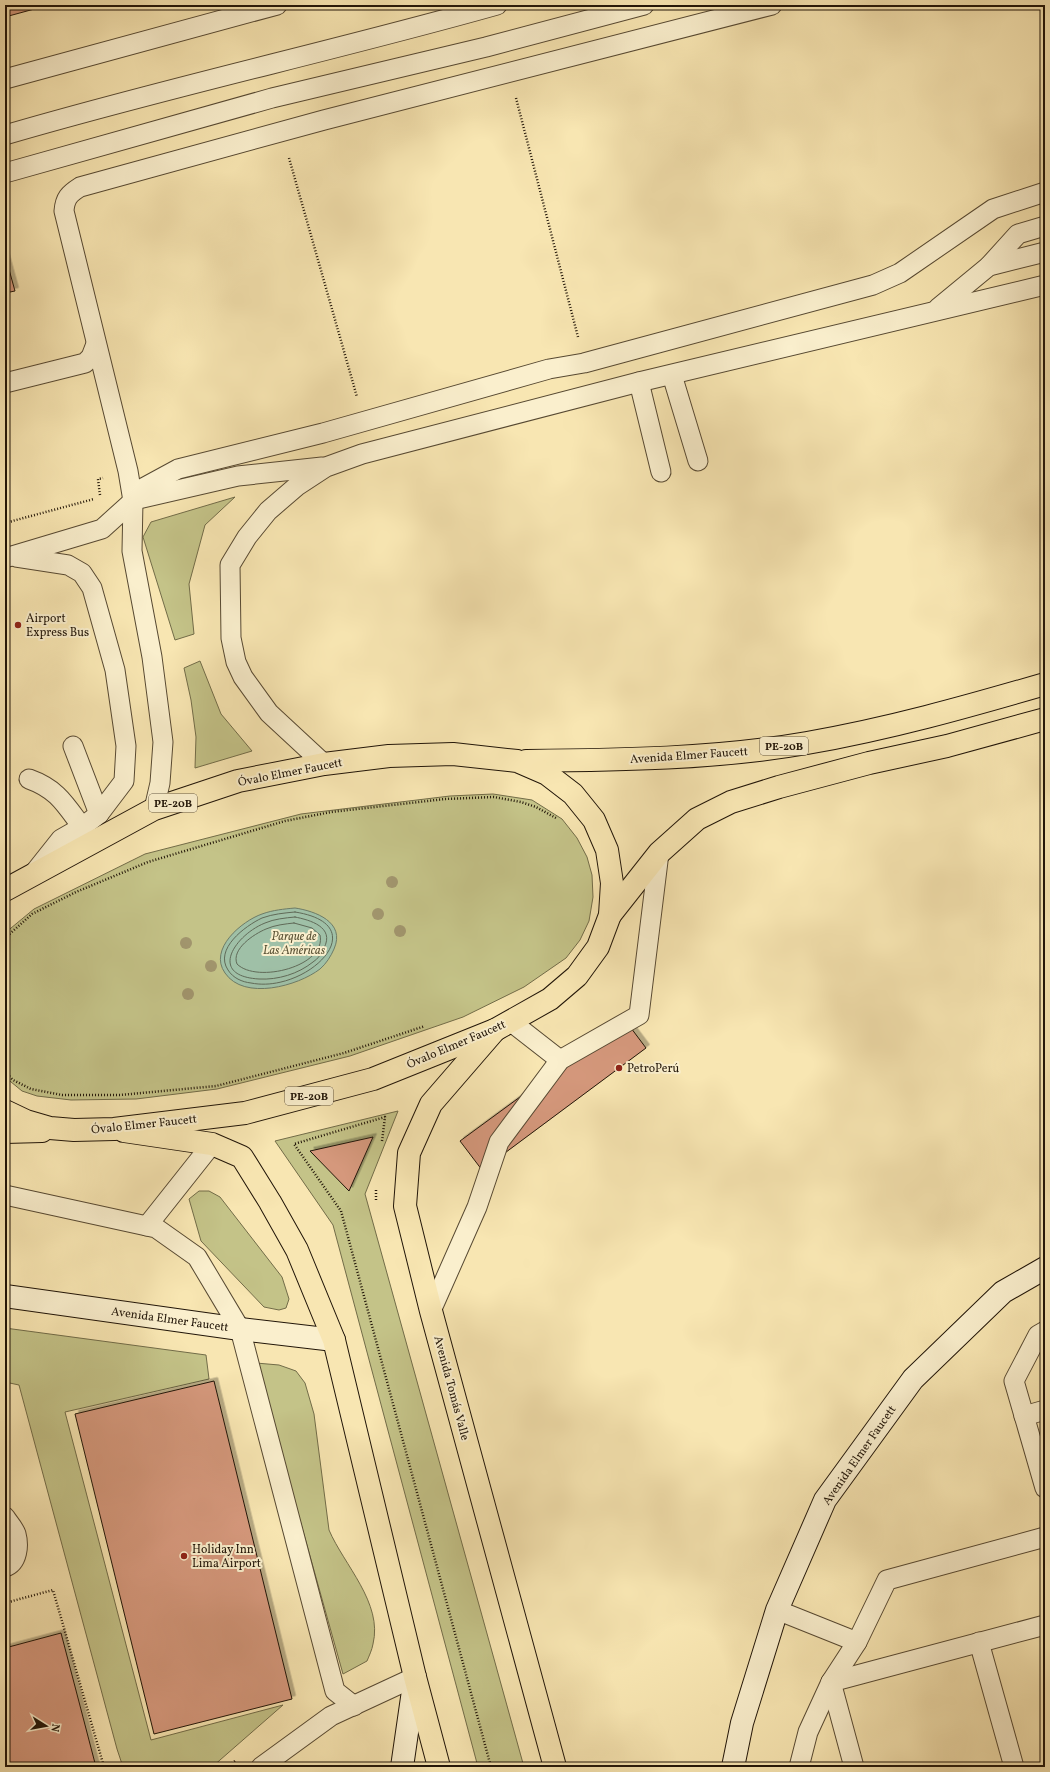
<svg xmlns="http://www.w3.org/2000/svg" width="1050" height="1772" font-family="Vollkorn,serif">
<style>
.green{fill:#c4c388;stroke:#726c48}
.water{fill:#9fc0a7;stroke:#6d7c67}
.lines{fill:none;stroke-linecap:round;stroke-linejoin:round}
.shore{stroke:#606a58;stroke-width:1}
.building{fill:#d5987b;stroke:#211508;filter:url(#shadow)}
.lane-casing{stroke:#574932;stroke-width:21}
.secondary-casing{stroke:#211508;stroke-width:24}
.primary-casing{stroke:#211508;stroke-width:24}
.highway-casing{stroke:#211508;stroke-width:24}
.path{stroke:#211508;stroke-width:2.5;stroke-dasharray:1 2;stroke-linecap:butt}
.lane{stroke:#faefcd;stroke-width:19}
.secondary{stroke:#faefcd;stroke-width:22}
.primary{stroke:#f8e6b2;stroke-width:22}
.highway{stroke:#f8e6b2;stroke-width:22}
.tree{fill:#a1956d}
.poi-dot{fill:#8f2418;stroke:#faefcd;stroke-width:1.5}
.labels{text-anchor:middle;stroke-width:4;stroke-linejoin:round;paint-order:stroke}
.shield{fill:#faefcd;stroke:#625643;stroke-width:1}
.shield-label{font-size:11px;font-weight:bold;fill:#211508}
.poi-label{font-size:12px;fill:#211508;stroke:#faefcd;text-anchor:start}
.street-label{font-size:12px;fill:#211508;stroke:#faefcd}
.park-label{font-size:12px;font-style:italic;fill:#5a5235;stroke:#faefcd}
</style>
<defs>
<filter id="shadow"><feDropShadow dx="3.5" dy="-3.5" stdDeviation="0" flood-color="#0004"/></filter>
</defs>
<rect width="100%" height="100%" fill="#f8e6b2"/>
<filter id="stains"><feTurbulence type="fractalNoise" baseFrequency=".005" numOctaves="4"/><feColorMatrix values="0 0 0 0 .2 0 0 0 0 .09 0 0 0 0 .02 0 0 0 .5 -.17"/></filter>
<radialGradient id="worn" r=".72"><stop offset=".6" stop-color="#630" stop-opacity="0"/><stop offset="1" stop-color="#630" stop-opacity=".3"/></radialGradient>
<g class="green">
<path d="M235 497 205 525 189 584 194 634 175 640 143 537 151 522Z"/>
<path d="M200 661 221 714 252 751 195 768 196 737 191 700 184 668Z"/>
<path d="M493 794 532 800 562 819 577 838 587 857 592 875 593 897 589 921 580 940 566 958 524 987 463 1017 350 1056 217 1089 136 1099 71 1100 37 1096 22 1091 5 1077V933L34 909 145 854 301 814 450 796Z"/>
<path d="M398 1111 365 1194 524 1767H478L333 1225 275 1141Z"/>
<path d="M199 1191H209L220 1197 282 1277 289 1299 286 1308 279 1310 264 1307 201 1241 189 1199Z"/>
<path d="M5 1328 206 1355 209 1379 65 1412 151 1740 283 1705 212 1767H123L117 1749 19 1385 5 1382Z"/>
<path d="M256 1363 279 1365 296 1371 305 1383 314 1414 329 1530C344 1565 383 1603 373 1644 372 1650 369 1656 367 1661L343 1674Z"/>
</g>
<path class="water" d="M295 908C315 911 346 922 334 949 331 956 326 964 320 969 298 986 244 1001 225 973 208 949 242 921 262 914 273 910 284 909 295 908Z"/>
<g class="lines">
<g class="shore">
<path d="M295 912C378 925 306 994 251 983 242 982 233 978 228 970 214 949 245 926 262 918 273 914 284 913 295 912Z"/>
<path d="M295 917C310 920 335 927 324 948 322 953 318 959 313 962 298 974 278 980 259 979 207 976 235 935 265 923 274 919 285 918 295 917Z"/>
<path d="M294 923 312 928 320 935C327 966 257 984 237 964 231 949 254 934 266 929 275 925 285 924 294 923Z"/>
</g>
</g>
<g class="building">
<path d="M5 5H49L5 17Z"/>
<path d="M5 255 15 291 5 293Z"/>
<path d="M625 1020 646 1048 482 1170 460 1141Z"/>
<path d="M373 1137 349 1191 310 1151Z"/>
<path d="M214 1381 292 1699 154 1734 75 1414Z"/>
<path d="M61 1633 96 1767H5V1648Z"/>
</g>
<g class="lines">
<defs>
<g id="lane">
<path d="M5 79 277 5"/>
<path d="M5 135C168 87 334 51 497 5"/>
<path d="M5 173 272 98 486 47 644 5"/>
<path d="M989 266 1018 234 1045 226"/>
<path d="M938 308 989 266 1045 252"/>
<path d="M672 375 698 461"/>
<path d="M639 382 661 472"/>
<path d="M5 383 85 363 91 357 96 344"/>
<path d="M134 500 238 476 322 467"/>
<path d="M16 557 68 565 82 573 92 588 115 670 126 746 124 781 99 814 82 827 61 839 34 873"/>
<path d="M5 558 102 529 133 501 143 488 178 469 323 433 549 369 584 363 873 285 900 273 993 209 1045 192"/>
<path d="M73 746 99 814"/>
<path d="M324 764 269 713 243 677 236 662 231 638 230 565 247 537 268 511 297 486 326 467 362 454 639 382 1045 285"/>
<path d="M29 779C57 789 65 804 82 827"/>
<path d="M154 809 160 783 163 742 152 657 132 551 133 501 128 471 64 211C65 198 69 194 80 187L324 120 772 5"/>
<path d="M510 1021 560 1060"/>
<path d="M5 1195 156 1228 197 1257 240 1329 335 1691 354 1706"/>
<path d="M147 1226 212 1144"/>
<path d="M431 1311 477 1207 499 1142 560 1060 639 1015 659 853"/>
<path d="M1045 1331 1038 1335 1014 1381 1045 1488"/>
<path d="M1024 1416 1045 1410"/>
<path d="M5 1517C8 1522 14 1528 16 1534 19 1545 18 1563 5 1567"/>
<path d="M777 1610 857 1642"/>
<path d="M979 1642 1014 1767"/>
<path d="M831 1682 1045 1625"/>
<path d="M831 1682 854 1767"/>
<path d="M261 1767 331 1716 415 1677"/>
<path d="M799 1767 808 1732 831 1682 857 1642 887 1580 1045 1537"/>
</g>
<g id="secondary">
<path d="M5 1296 240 1329 334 1340"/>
<path d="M402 1767 415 1677"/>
<path d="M733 1767 742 1723 777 1610 825 1500 913 1379 1003 1292 1045 1268"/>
</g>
<g id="primary">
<path d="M495 1030 431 1104 409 1153 405 1206 431 1311 555 1767"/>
<path d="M124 1131 212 1144 242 1157 270 1202 297 1250 334 1340 415 1677 439 1767"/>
</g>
<g id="highway">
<path d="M526 761C619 760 715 759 807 743 888 729 966 707 1045 684"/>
<path d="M5 890 154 809 238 781 324 764 389 756 453 754 517 761 547 774 573 794 594 820 607 850 612 883 610 915 598 947 577 976 550 999 495 1030 373 1079 245 1113 114 1129 74 1130 50 1128 26 1121 5 1111"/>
<path d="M610 915 659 853 697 819 731 802 779 787 869 763 947 746 1045 719"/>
<path d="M5 1132 42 1131"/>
</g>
</defs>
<use href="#lane" class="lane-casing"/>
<use href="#secondary" class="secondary-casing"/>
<use href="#primary" class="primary-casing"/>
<use href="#highway" class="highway-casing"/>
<g class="path">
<path d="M516 98 578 337"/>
<path d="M289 158 357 397"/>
<path d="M100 495 98 479 103 478"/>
<path d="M5 523 94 499"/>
<path d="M5 938 32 914 76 892 148 862 285 821 331 812 445 799 494 797 521 802 536 807 556 818"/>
<path d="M5 1072 13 1080 31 1089 62 1095H120L216 1086 344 1053 425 1026"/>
<path d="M382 1141 385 1117 294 1144 341 1211 491 1767"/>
<path d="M376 1200V1190"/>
<path d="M5 1603 53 1590 104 1767"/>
<path d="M227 1767 235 1761"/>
</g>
<use href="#lane" class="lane"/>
<use href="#secondary" class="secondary"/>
<use href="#primary" class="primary"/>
<use href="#highway" class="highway"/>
</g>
<g class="tree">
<circle cx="392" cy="882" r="6"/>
<circle cx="378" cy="914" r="6"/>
<circle cx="400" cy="931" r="6"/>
<circle cx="186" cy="943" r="6"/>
<circle cx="211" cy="966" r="6"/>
<circle cx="188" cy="994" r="6"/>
</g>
<g class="poi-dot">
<circle cx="18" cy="625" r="4"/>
<circle cx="619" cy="1068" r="4"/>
<circle cx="184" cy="1556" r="4"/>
</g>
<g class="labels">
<g class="shield">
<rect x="760" y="737" width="48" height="18" rx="3"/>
<rect x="149" y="794" width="48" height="18" rx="3"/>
<rect x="285" y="1087" width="48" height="18" rx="3"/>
</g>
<g class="shield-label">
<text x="784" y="750">PE-20B</text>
<text x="173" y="807">PE-20B</text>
<text x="309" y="1100">PE-20B</text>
</g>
<g class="poi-label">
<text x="26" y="622">Airport<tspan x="26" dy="14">Express Bus</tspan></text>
<text x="627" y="1072">PetroPerú</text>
<text x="192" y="1553">Holiday Inn<tspan x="192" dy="14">Lima Airport</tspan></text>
</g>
<g class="street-label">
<text transform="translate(689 755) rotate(-4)" y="4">Avenida Elmer Faucett</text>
<text transform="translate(290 772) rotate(-11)" y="4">Óvalo Elmer Faucett</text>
<text transform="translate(456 1044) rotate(-23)" y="4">Óvalo Elmer Faucett</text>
<text transform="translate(144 1124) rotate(-6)" y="4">Óvalo Elmer Faucett</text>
<text transform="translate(170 1319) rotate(8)" y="4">Avenida Elmer Faucett</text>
<text transform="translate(452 1388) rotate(75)" y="4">Avenida Tomás Valle</text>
<text transform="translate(859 1455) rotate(-55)" y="4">Avenida Elmer Faucett</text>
</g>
<g class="park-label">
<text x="294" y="940">Parque de<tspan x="294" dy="14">Las Américas</tspan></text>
</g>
</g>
<rect width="1050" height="1772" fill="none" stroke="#f8e6b2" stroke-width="20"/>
<rect x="6" y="6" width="1038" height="1760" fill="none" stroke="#211508" stroke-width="2"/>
<rect x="10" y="10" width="1030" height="1752" fill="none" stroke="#211508"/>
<g transform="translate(46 1726) rotate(101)" stroke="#faefcd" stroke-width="3" paint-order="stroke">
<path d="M0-3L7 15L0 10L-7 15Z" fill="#211508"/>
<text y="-6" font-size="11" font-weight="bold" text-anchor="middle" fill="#211508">N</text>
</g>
<rect width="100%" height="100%" filter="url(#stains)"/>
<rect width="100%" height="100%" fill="url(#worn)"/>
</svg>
